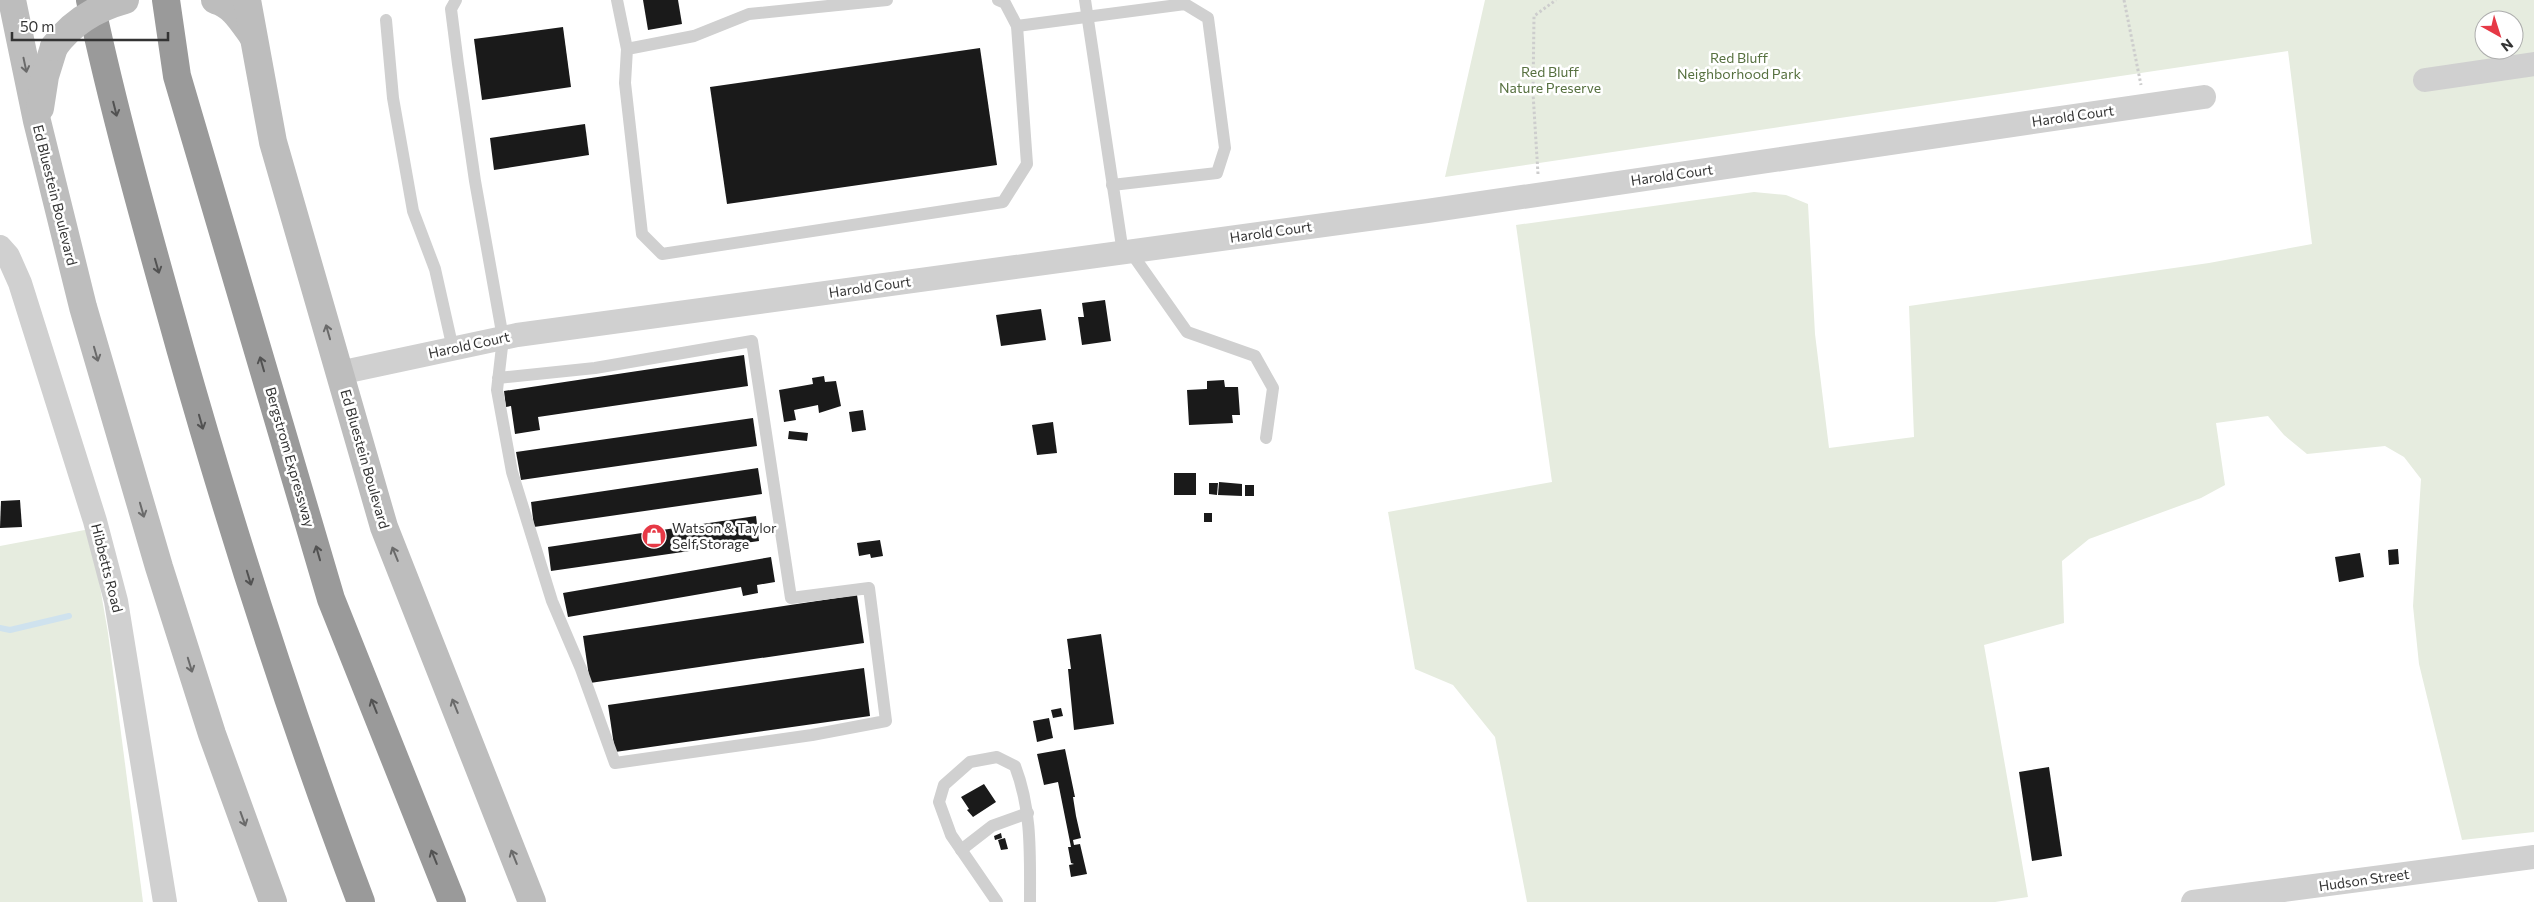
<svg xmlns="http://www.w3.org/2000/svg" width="2534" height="902" font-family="Commissioner,sans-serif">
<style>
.green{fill:#e6ecdf;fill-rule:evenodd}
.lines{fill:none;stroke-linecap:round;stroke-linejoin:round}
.stream{stroke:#cfe2ee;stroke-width:6}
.building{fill:#1a1a1a}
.path{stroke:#cdcdcd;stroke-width:3;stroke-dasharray:2.5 2.5;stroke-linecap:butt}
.service{stroke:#d0d0d0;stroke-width:12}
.minor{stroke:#d0d0d0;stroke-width:24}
.secondary{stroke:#bdbdbd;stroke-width:28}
.motorway{stroke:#9a9a9a;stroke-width:28}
.secondary-bridge{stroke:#bdbdbd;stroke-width:28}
.oneway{stroke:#6a6a6a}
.oneway2{stroke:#525252}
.labels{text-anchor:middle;stroke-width:5;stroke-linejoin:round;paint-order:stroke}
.park-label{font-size:14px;fill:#56703f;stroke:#fff}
.street-label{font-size:14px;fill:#333;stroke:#fff}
.poi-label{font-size:14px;fill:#333;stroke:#fff;text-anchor:start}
</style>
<rect width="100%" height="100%" fill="#fff"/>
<g class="green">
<path d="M1485 0H2534V832L2462 840 2419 664 2413 606 2421 479 2404 457 2385 446 2307 454 2284 435 2268 416 2216 423 2225 485 2201 498 2089 539 2062 561 2064 623 1984 645 2028 897 1995 902H1527L1495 737 1453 685 1415 669 1388 512 1552 482 1516 225 1754 192 1786 195 1808 204 1815 334 1829 448 1914 437 1909 306 2209 263 2312 244 2288 51 1445 177ZM2484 20H2514V50H2484Z"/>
<path d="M90 529 108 633 143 902H0V546Z"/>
</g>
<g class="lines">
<path class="stream" d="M0 628 10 630 69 616"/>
</g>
<g class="building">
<path d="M643 0H678L682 24 648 30Z"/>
<path d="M563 27 571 87 482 100 474 39Z"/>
<path d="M980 48 997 165 727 204 710 87Z"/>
<path d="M585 124 589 155 494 170 490 138Z"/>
<path d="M1105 300 1111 341 1082 345 1078 317H1084L1082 303Z"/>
<path d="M1041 309 1046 340 1001 346 996 315Z"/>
<path d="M744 355 748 386 538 417 540 430 515 434 511 406 506 407 504 391Z"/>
<path d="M824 376 825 382 836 381 841 406 819 413 818 405 794 410 796 420 784 422 779 390 813 384 812 378Z"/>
<path d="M1224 380 1225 387H1238L1240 415H1232L1233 423 1189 425 1187 390 1207 389V381Z"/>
<path d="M863 410 866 430 852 432 849 412Z"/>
<path d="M753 418 757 446 521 480 516 452Z"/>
<path d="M1053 422 1057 453 1037 455 1032 425Z"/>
<path d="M789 431 808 433 807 441 788 439Z"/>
<path d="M758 468 762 494 534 527 531 502Z"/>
<rect x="1174" y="473" width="22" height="22"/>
<path d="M1219 482 1242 484V496L1218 495Z"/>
<path d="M1209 483H1218L1217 495 1209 494Z"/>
<rect x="1245" y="485" width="9" height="11"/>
<path d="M20 500 22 527 0 528 1 501Z"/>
<rect x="1204" y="513" width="8" height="9"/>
<path d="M756 516 759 541 551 571 548 547Z"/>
<path d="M880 540 883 556 871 558 870 554 859 556 857 543Z"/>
<path d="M2398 549 2399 564 2389 565 2388 550Z"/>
<path d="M2360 553 2364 577 2339 582 2335 557Z"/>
<path d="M771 557 775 582 757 585 758 593 743 596 741 587 568 617 563 593Z"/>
<path d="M857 595 864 643 590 683 583 636Z"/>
<path d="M1101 634 1114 724 1074 730 1068 669H1071L1067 639Z"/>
<path d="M864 668 870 716 615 752 608 705Z"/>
<path d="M1061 708 1063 716 1053 718 1051 710Z"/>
<path d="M1049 718 1053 738 1037 742 1033 721Z"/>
<path d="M1065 749 1075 797H1073L1076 816 1081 838 1073 840 1074 845 1080 844 1087 874 1071 877 1069 865 1074 864 1071 863 1068 847H1071L1058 782 1044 785 1037 754Z"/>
<path d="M2049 767 2062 856 2032 861 2019 772Z"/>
<path d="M984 784 996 802 973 817 967 810 969 809 961 797Z"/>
<path d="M1001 833 1002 838 995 840 994 836Z"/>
<path d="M1005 838 1008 849 1001 850 998 840Z"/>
</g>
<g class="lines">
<g class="path">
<path d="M2124 0 2141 85"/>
<path d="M1538 174 1533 93 1534 16 1556 0"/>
</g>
<g class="service">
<path d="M456 0 451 9 458 64 475 181 503 338 497 390 512 472 552 601 581 669 615 763 812 735 886 721 869 588 791 598 752 341 595 368 498 378"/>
<path d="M617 0 627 49"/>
<path d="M887 0 749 14 694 36 627 49 625 83 642 234 662 254 1003 202 1027 164 1017 26 1005 3 998 0"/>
<path d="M1085 0 1123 253"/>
<path d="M386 20 393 98 413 211 435 269 453 349"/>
<path d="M1017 26 1185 4 1208 18 1225 148 1217 173 1112 185"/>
<path d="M1130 251 1187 332 1255 356 1273 388 1266 438"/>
<path d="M961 850 992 826 1028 813"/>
<path d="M997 902 951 835 939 802 944 785 970 762 997 757 1015 766C1032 810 1030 855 1030 902"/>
</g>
<g class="minor">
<path d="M2425 80 2534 64"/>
<path d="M0 247 8 256 20 283 95 521 116 601 165 902"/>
<path d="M339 373 517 335 1427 211 2204 97"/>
<path d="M2193 902 2534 857"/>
</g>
<g class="secondary">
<path d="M12 0 37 121 83 307 159 567 212 734 273 902"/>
<path d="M215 0C232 4 242 21 252 35"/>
<path d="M247 0 273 142 384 527 532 902"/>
<path d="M40 108 45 76 54 47"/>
</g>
<g class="motorway">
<path d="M90 0C115 117 148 233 180 348 233 535 292 720 361 902"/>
<path d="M166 0 177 76 331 599 452 902"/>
</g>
<path class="secondary-bridge" d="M54 47C72 22 96 8 125 0"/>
</g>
<defs><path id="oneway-shaft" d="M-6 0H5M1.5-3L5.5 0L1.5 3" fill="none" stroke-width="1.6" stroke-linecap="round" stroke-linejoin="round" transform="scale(1.25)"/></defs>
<g class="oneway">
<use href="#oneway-shaft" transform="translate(25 65) rotate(78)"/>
<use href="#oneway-shaft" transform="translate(328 332) rotate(-106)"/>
<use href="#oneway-shaft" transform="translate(96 354) rotate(74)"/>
<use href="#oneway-shaft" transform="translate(142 510) rotate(74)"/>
<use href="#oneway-shaft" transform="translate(395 554) rotate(-112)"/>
<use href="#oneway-shaft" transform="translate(190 665) rotate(73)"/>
<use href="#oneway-shaft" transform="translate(455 706) rotate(-112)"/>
<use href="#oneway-shaft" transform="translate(243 819) rotate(70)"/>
<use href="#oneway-shaft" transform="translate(514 857) rotate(-112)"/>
</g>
<g class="oneway2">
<use href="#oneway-shaft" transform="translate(115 109) rotate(76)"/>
<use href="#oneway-shaft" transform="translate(157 266) rotate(74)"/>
<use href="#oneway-shaft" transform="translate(262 364) rotate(-106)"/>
<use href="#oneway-shaft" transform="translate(201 422) rotate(74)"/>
<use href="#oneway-shaft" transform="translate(318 553) rotate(-106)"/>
<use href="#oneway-shaft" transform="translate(249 578) rotate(73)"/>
<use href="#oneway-shaft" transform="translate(374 706) rotate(-112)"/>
<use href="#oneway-shaft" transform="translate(434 857) rotate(-112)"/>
</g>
<defs>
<symbol id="shop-disc" viewBox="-11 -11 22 22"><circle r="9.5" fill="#e63946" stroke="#fff"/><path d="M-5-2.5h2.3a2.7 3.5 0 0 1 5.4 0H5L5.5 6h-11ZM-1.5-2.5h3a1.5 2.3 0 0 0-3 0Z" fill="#fff"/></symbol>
</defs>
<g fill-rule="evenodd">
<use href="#shop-disc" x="640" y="522" width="28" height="28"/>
</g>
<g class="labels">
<g class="park-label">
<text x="1739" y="63">Red Bluff<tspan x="1739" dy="16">Neighborhood Park</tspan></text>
<text x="1550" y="77">Red Bluff<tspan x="1550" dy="16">Nature Preserve</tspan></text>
</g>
<g class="street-label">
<text transform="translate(2073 116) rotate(-8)" y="5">Harold Court</text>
<text transform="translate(1672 175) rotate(-8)" y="5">Harold Court</text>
<text transform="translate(55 195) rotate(76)" y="5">Ed Bluestein Boulevard</text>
<text transform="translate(1271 232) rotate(-8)" y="5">Harold Court</text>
<text transform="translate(870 287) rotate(-8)" y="5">Harold Court</text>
<text transform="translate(469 345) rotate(-12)" y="5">Harold Court</text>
<text transform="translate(290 457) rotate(74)" y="5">Bergstrom Expressway</text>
<text transform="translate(365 459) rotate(74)" y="5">Ed Bluestein Boulevard</text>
<text transform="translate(107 568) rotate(76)" y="5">Hibbetts Road</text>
<text transform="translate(2364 880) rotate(-8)" y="5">Hudson Street</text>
</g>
<g class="poi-label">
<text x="672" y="533">Watson &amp; Taylor<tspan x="672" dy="16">Self Storage</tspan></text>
</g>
</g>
<g transform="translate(2499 35) rotate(141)"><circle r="24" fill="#ffffff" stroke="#adadad"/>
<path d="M0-4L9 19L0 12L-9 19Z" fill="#e63946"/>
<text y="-8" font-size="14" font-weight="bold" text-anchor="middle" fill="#333333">N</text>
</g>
<path d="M12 32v8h156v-8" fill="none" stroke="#333333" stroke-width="2.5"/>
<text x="20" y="32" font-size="15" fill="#333333" stroke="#ffffff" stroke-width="4" paint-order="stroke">50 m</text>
</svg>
